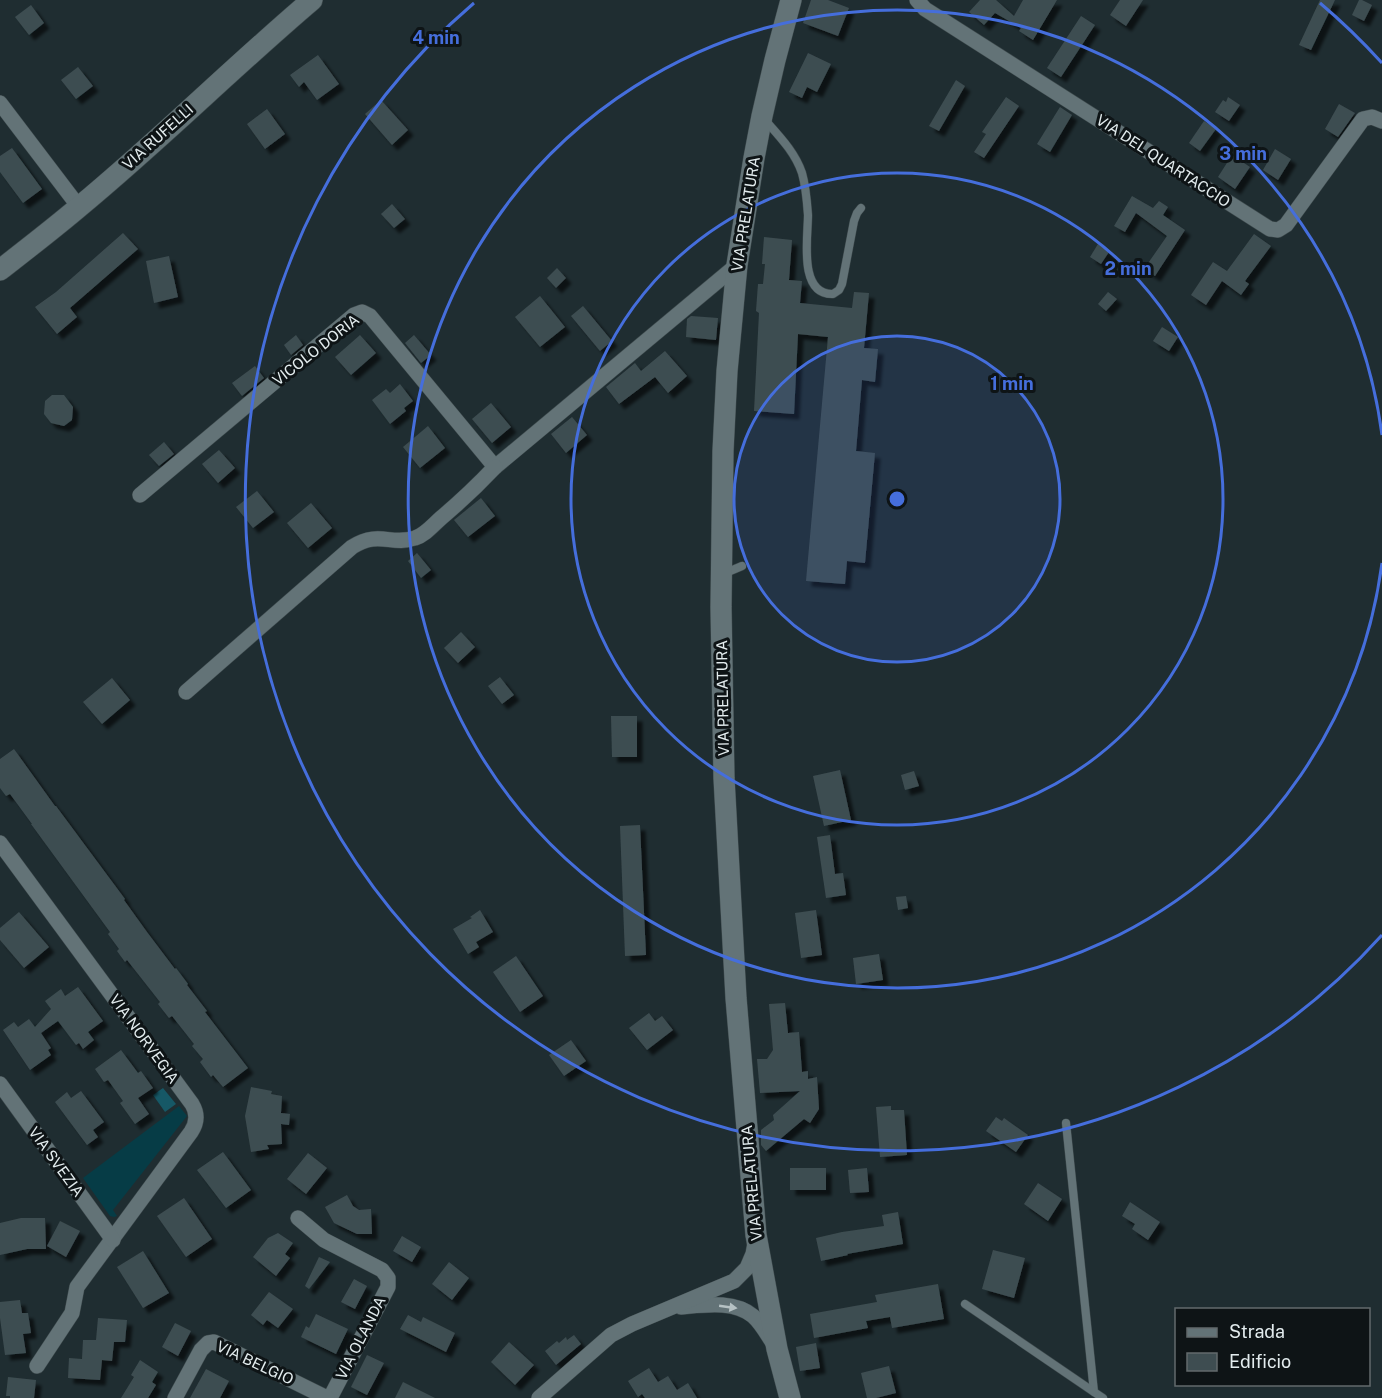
<svg xmlns="http://www.w3.org/2000/svg" width="1382" height="1398" font-family="'Public Sans',sans-serif">
<style>
.green{fill:#063c46}
.water{fill:#165866}
.building{fill:#3e4d51;filter:url(#shadow)}
.lines{fill:none;stroke-linecap:round;stroke-linejoin:round}
.lane-casing{stroke:#3d494c;stroke-width:9}
.street-casing{stroke:#3d494c;stroke-width:16}
.secondary-casing{stroke:#3d494c;stroke-width:22}
.lane{stroke:#637377;stroke-width:8}
.street{stroke:#637377;stroke-width:15}
.secondary{stroke:#637377;stroke-width:21}
.oneway{fill:#b6c2c4}
.ring{fill:none;stroke:#456edc;stroke-width:3}
.labels{text-anchor:middle;stroke-width:6;stroke-linejoin:round;paint-order:stroke}
.street-label{font-size:15px;fill:#e3ecee;stroke:#0e1416}
.centre{fill:#456edc;stroke:#0e1416;stroke-width:3}
.ring-label{font-size:18px;text-anchor:middle;font-weight:bold;fill:#456edc;stroke:#0e1416;stroke-width:6;stroke-linejoin:round;paint-order:stroke}
</style>
<defs>
<filter id="shadow"><feDropShadow dx="5.5" dy="5.5" stdDeviation="1.5" flood-color="#0009"/></filter>
</defs>
<rect width="100%" height="100%" fill="#1f2d31"/>
<path class="green" d="M179 1106 187 1116 113 1210 117 1216 114 1217 110 1216 83 1178Z"/>
<path class="water" d="M163 1088 176 1104 165 1112 153 1095Z"/>
<g class="building">
<path d="M811 0H828L849 8 838 36 803 23Z"/>
<path d="M980 0H996L1014 16 1023 0H1057L1033 40 1019 31 1021 28 995 13 984 25 969 12Z"/>
<path d="M1120 0H1143L1126 26 1110 15Z"/>
<path d="M1320 0H1335L1311 50 1299 45Z"/>
<path d="M1359 0H1362L1372 5 1364 21 1352 15Z"/>
<path d="M31 5 44 23 29 35 15 17Z"/>
<path d="M1081 16 1095 25 1061 77 1047 68Z"/>
<path d="M808 53 831 64 817 92 807 87 802 98 789 92Z"/>
<path d="M318 55 339 84 317 100 304 82 299 87 290 75Z"/>
<path d="M78 67 93 86 76 99 61 80Z"/>
<path d="M956 80 965 86 939 131 929 126Z"/>
<path d="M1006 97 1019 106 984 158 974 152 986 134 982 132Z"/>
<path d="M1228 97 1240 105 1229 121 1215 112 1223 100 1226 102Z"/>
<path d="M381 100 408 130 392 145 365 114Z"/>
<path d="M1339 104 1355 113 1338 137 1325 129Z"/>
<path d="M1060 107 1072 115 1050 152 1037 144Z"/>
<path d="M267 109 285 134 265 149 247 124Z"/>
<path d="M1204 121 1216 129 1200 151 1189 143Z"/>
<path d="M12 148 42 189 23 203 0 172V156Z"/>
<path d="M1275 149 1291 159 1278 180 1263 170Z"/>
<path d="M1232 155 1250 167 1235 189 1218 177Z"/>
<path d="M1132 196 1153 208 1159 201 1168 207 1163 215 1185 230 1155 276 1144 269 1167 236 1136 213 1125 232 1114 226Z"/>
<path d="M392 204 405 219 394 228 381 214Z"/>
<path d="M123 233 138 249 70 308 77 317 57 334 35 307 56 292Z"/>
<path d="M1254 234 1271 246 1245 281 1249 284 1241 295 1222 281 1206 305 1191 295 1213 262 1227 271Z"/>
<path d="M764 237 792 240 789 280 802 281 800 303 852 308 854 292 869 293 864 348 878 349 875 382 862 380 856 451 875 453 865 563 847 561 845 584 806 581 828 337 798 334 794 414 754 411 759 313 756 311 758 284H763L765 264H762Z"/>
<path d="M1098 244 1109 252 1101 264 1090 257Z"/>
<path d="M169 256 178 297 154 303 146 261Z"/>
<path d="M557 268 566 278 556 288 547 278Z"/>
<path d="M1108 292 1117 299 1106 311 1098 304Z"/>
<path d="M540 296 565 327 540 347 515 317Z"/>
<path d="M583 306 612 341 600 351 571 316Z"/>
<path d="M691 316 718 318 716 340 686 337 687 319Z"/>
<path d="M1162 327 1178 337 1169 351 1153 341Z"/>
<path d="M296 335 303 345 291 355 284 345Z"/>
<path d="M360 335 376 353 351 375 335 357Z"/>
<path d="M414 335 431 355 421 363 405 343Z"/>
<path d="M665 351 687 376 668 393 655 377 619 404 606 387 635 363 641 371Z"/>
<path d="M255 366 264 378 242 396 232 383Z"/>
<path d="M400 384 413 401 404 408 406 411 390 424 372 400 386 389 390 393Z"/>
<path d="M52 395H64L73 407 72 420 64 426 51 423 44 414 45 401Z"/>
<path d="M491 403 511 427 492 443 472 419Z"/>
<path d="M572 417 587 435 566 453 551 434Z"/>
<path d="M428 426 445 448 420 468 403 447Z"/>
<path d="M164 442 174 454 159 466 149 455Z"/>
<path d="M219 450 235 468 218 483 202 464Z"/>
<path d="M257 491 274 512 253 528 236 507Z"/>
<path d="M481 498 495 516 468 537 454 520Z"/>
<path d="M311 503 332 528 308 548 287 523Z"/>
<path d="M417 553 431 570 421 578 408 561Z"/>
<path d="M461 632 475 647 458 663 444 648Z"/>
<path d="M500 677 514 695 502 704 488 686Z"/>
<path d="M112 678 130 700 102 724 83 702Z"/>
<path d="M611 716H637V757H612Z"/>
<path d="M14 749 55 806H56L125 899 124 900 147 932 175 969 176 968 188 984 187 985 207 1011 205 1012 248 1068 223 1087 213 1075 211 1077 200 1062 203 1059 192 1046 194 1044 172 1016 169 1018 158 1004 160 1002 127 960 125 962 117 951 119 949 108 934 110 932 31 824H32L10 794 6 796 0 788V759Z"/>
<path d="M840 770 851 820 824 826 813 776Z"/>
<path d="M914 771 919 786 905 790 901 775Z"/>
<path d="M640 825 646 955 625 956 620 826Z"/>
<path d="M830 835 835 874 843 873 846 895 826 898 817 837Z"/>
<path d="M906 896 908 908 898 910 896 897Z"/>
<path d="M480 910 493 932 476 942 479 947 468 954 453 929 472 918 470 917Z"/>
<path d="M816 910 822 955 801 958 795 913Z"/>
<path d="M19 912 49 947 24 968 0 940V928Z"/>
<path d="M879 954 883 980 856 984 853 958Z"/>
<path d="M516 956 543 996 520 1012 493 972Z"/>
<path d="M78 987 103 1021 88 1032 94 1040 83 1049 79 1043 76 1045 58 1021 41 1033 51 1048 48 1050 51 1055 30 1070 3 1030 14 1022 18 1027 29 1019 35 1027 51 1009 45 1001 61 989 65 996Z"/>
<path d="M785 1003 788 1033 799 1032 802 1072 808 1071V1079L817 1077 819 1109 810 1123 804 1119 766 1151 761 1145V1130L774 1120 773 1115 800 1091 760 1093 757 1059H767L773 1050 769 1004Z"/>
<path d="M649 1013 655 1021 662 1016 673 1030 647 1050 629 1028Z"/>
<path d="M571 1040 586 1061 564 1076 549 1055Z"/>
<path d="M121 1050 138 1073 141 1071 153 1088 138 1098 149 1114 135 1124 120 1103 123 1101 108 1080 104 1082 95 1069Z"/>
<path d="M251 1087 272 1091 271 1094 282 1096 281 1113 290 1114 289 1125 281 1124 282 1144 267 1145 269 1149 251 1152 245 1116Z"/>
<path d="M81 1091 104 1122 93 1130 98 1137 87 1145 55 1102 67 1092 71 1098Z"/>
<path d="M891 1106V1110H904L907 1155 880 1157 876 1107Z"/>
<path d="M996 1117 1002 1121 1004 1118 1028 1135 1016 1152 986 1131Z"/>
<path d="M223 1152 251 1190 226 1208 197 1170Z"/>
<path d="M308 1153 327 1168 306 1194 287 1179Z"/>
<rect x="790" y="1168" width="36" height="22"/>
<path d="M867 1168 869 1192 850 1193 848 1170Z"/>
<path d="M1038 1183 1062 1199 1048 1221 1024 1204Z"/>
<path d="M347 1195 353 1206 359 1210 371 1209 372 1234H357L334 1223 325 1207Z"/>
<path d="M184 1198 212 1239 186 1257 157 1216Z"/>
<path d="M1130 1202 1160 1222 1148 1240 1132 1229 1135 1224 1122 1216Z"/>
<path d="M898 1212 903 1244 847 1254 848 1255 821 1261 816 1238 842 1232 884 1226 882 1215Z"/>
<path d="M21 1218H45L46 1249H27L0 1255V1223Z"/>
<path d="M60 1221 80 1231 66 1257 47 1246Z"/>
<path d="M278 1233 293 1243 285 1254 290 1258 276 1276 253 1257 268 1238Z"/>
<path d="M402 1236 421 1247 412 1262 393 1251Z"/>
<path d="M993 1250 1025 1258 1014 1298 982 1289Z"/>
<path d="M143 1251 169 1293 143 1308 117 1267Z"/>
<path d="M319 1257 330 1262 309 1289 305 1286Z"/>
<path d="M449 1262 469 1278 452 1300 432 1284Z"/>
<path d="M354 1279 367 1286 355 1309 341 1302Z"/>
<path d="M938 1284 944 1319 892 1328 890 1317 866 1321 868 1328 814 1338 810 1314 877 1302 875 1295Z"/>
<path d="M269 1292 293 1309 278 1328 267 1320 263 1325 251 1315Z"/>
<path d="M20 1300 22 1313H28L31 1333 23 1334 26 1353 5 1355 0 1318V1302Z"/>
<path d="M316 1314 348 1329 336 1354 301 1337 306 1326 309 1328Z"/>
<path d="M408 1315 421 1322 423 1317 455 1333 446 1352 400 1329Z"/>
<path d="M98 1318 127 1320 125 1342H114L112 1361 102 1360 100 1380 68 1378 69 1358 82 1359 83 1340H96Z"/>
<path d="M175 1323 191 1331 178 1356 162 1347Z"/>
<path d="M574 1335 581 1344 556 1365 545 1351 557 1341 559 1343 566 1337 567 1340Z"/>
<path d="M509 1342 534 1365 515 1385 491 1362Z"/>
<path d="M816 1343 820 1368 800 1371 796 1347Z"/>
<path d="M367 1355 384 1363 367 1395 351 1387Z"/>
<path d="M140 1360 158 1372 152 1382 156 1385 148 1398H121L134 1377 131 1375Z"/>
<path d="M889 1366 896 1393 876 1398H867L861 1373Z"/>
<path d="M649 1368 658 1382 668 1376 677 1390 688 1383 697 1398H645L642 1394 638 1397 628 1381Z"/>
<path d="M206 1369 229 1381 220 1398H190Z"/>
<path d="M8 1377 36 1380 34 1398H10V1396H6Z"/>
<path d="M403 1382 435 1398H395Z"/>
</g>
<g class="lines">
<defs>
<g id="lane">
<path d="M765 120C779 136 795 152 802 173 806 187 807 201 808 215 808 237 798 295 833 294L839 290 842 284 854 221 857 213 861 208"/>
<path d="M723 574 742 566"/>
<path d="M1066 1123 1094 1392 1103 1398"/>
<path d="M965 1304 1094 1392"/>
</g>
<g id="street">
<path d="M917 0 925 9 1270 229 1278 230 1286 225 1363 119 1372 117 1382 121"/>
<path d="M0 103 79 207"/>
<path d="M140 495 354 315 362 312 370 316 495 467 737 265"/>
<path d="M186 692 352 547C379 530 391 546 415 538 425 535 433 525 441 518 460 502 478 485 495 467"/>
<path d="M0 843 192 1104C198 1114 197 1123 191 1132L77 1287 72 1313 37 1366"/>
<path d="M0 1084 113 1240"/>
<path d="M298 1218 324 1240 382 1270 388 1278V1287L330 1398"/>
<path d="M681 1307C704 1305 734 1300 753 1316 761 1323 767 1334 773 1343"/>
<path d="M175 1398 201 1350 208 1343 214 1342 327 1398"/>
<path d="M539 1398 611 1335 632 1324 734 1281 747 1268 753 1254 755 1243"/>
</g>
<g id="secondary">
<path d="M0 270C27 249 53 229 79 207 159 141 233 67 312 0"/>
<path d="M790 1398 777 1349 756 1235 736 998 724 778 721 607 723 451 727 371 737 265 754 158 762 116 775 60 791 0"/>
</g>
</defs>
<use href="#lane" class="lane-casing"/>
<use href="#street" class="street-casing"/>
<use href="#secondary" class="secondary-casing"/>
<use href="#lane" class="lane"/>
<use href="#street" class="street"/>
<use href="#secondary" class="secondary"/>
</g>
<defs><path id="oneway-solid" d="M-6-.8H1V-3.2L6.5 0L1 3.2V.8H-6Z" transform="scale(1.5)"/></defs>
<use class="oneway" href="#oneway-solid" transform="translate(728 1307) rotate(8)"/>
<circle cx="897" cy="499" r="163" fill="#456edc" fill-opacity=".12"/>
<g class="ring">
<circle cx="897" cy="499" r="163"/>
<circle cx="897" cy="499" r="326"/>
<path d="M1382 563A489 489 0 1 1 1382 435"/>
<path d="M1382 935A652 652 0 1 1 474 3M1320 3A652 652 0 0 1 1382 63"/>
</g>
<g class="labels">
<g class="street-label">
<text transform="translate(158 137) rotate(-42)" y="5">VIA RUFELLI</text>
<text transform="translate(1163 161) rotate(33)" y="5">VIA DEL QUARTACCIO</text>
<text transform="translate(746 214) rotate(-81)" y="5">VIA PRELATURA</text>
<text transform="translate(316 350) rotate(-38)" y="5">VICOLO DORIA</text>
<text transform="translate(723 698) rotate(-91)" y="5">VIA PRELATURA</text>
<text transform="translate(144 1039) rotate(54)" y="5">VIA NORVEGIA</text>
<text transform="translate(56 1162) rotate(54)" y="5">VIA SVEZIA</text>
<text transform="translate(752 1183) rotate(-95)" y="5">VIA PRELATURA</text>
<text transform="translate(361 1338) rotate(-63)" y="5">VIA OLANDA</text>
<text transform="translate(255 1363) rotate(25)" y="5">VIA BELGIO</text>
</g>
</g>
<circle cx="897" cy="499" r="9" class="centre"/>
<g class="ring-label">
<text x="436" y="44">4 min</text>
<text x="1243" y="160">3 min</text>
<text x="1128" y="275">2 min</text>
<text x="1012" y="390">1 min</text>
</g>
<rect x="1175" y="1308" width="195" height="78" fill="#0e1416" stroke="#636a6c" stroke-width="1.5"/>
<rect x="1187" y="1328" width="30" height="9" fill="#637377" stroke="#636a6c" stroke-width="1.5"/>
<text x="1229" y="1338" font-size="18" fill="#e3ecee">Strada</text>
<rect x="1187" y="1353" width="30" height="18" fill="#3e4d51" stroke="#636a6c" stroke-width="1.5"/>
<text x="1229" y="1368" font-size="18" fill="#e3ecee">Edificio</text>
</svg>
